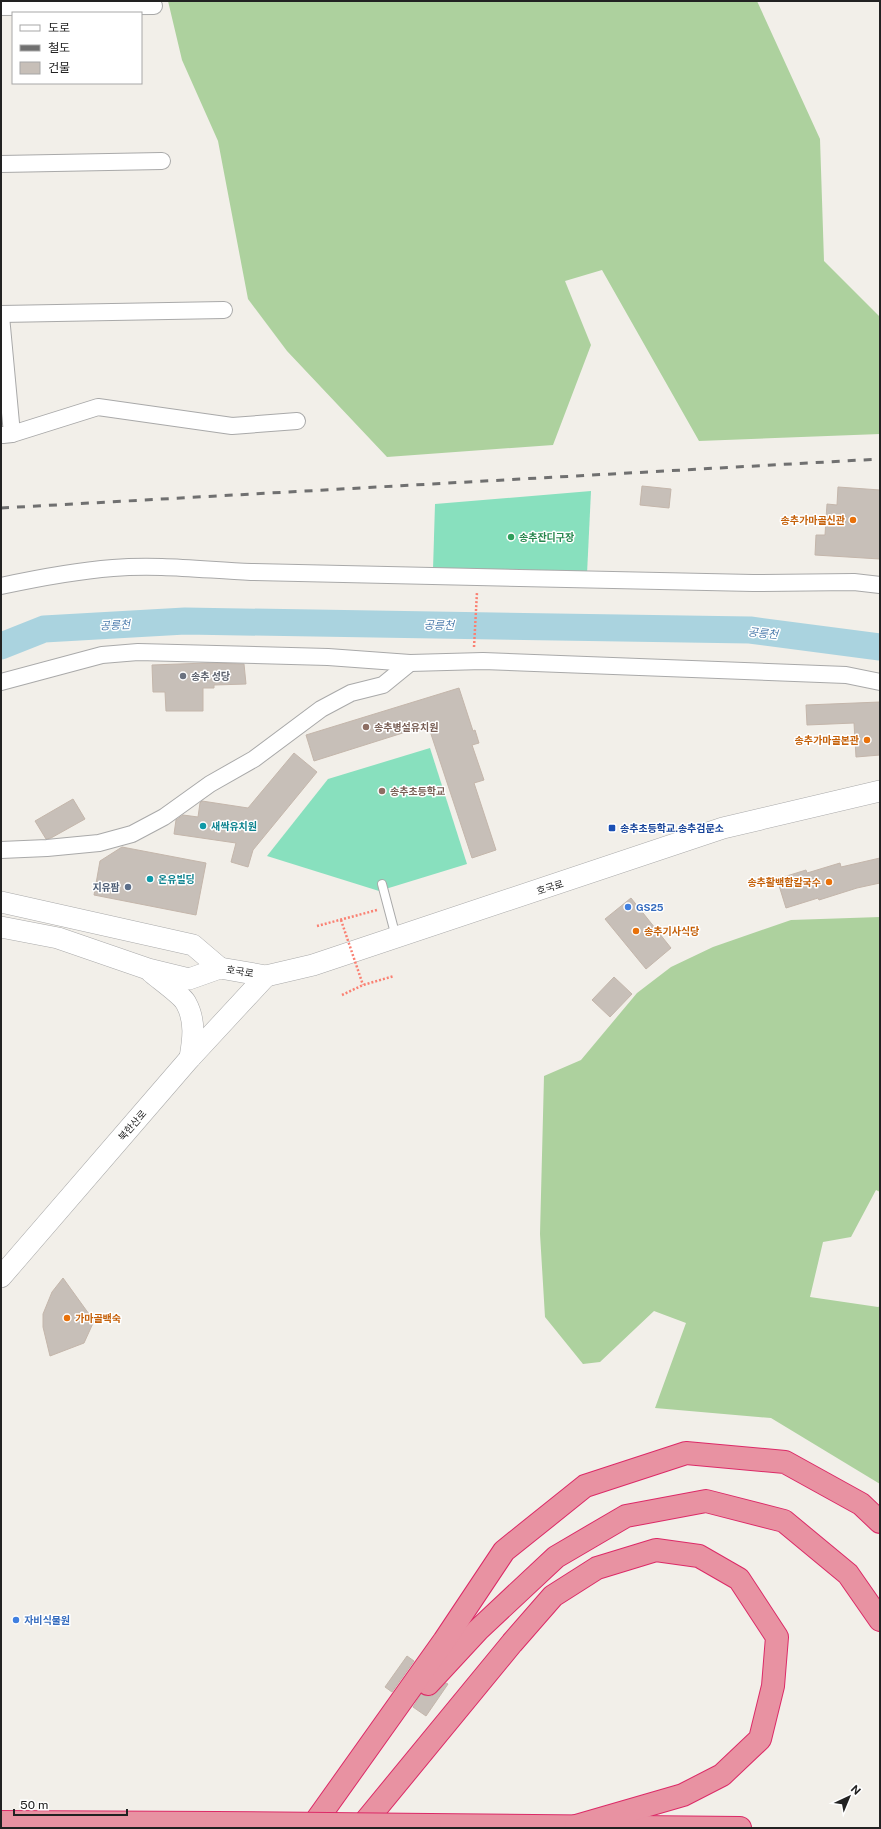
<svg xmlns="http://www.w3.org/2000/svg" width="881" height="1829" font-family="'Public Sans','Noto Sans KR',sans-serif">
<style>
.forest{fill:#add19e}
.pitch{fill:#88e0be}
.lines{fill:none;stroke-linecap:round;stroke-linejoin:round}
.river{stroke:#aad3df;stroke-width:27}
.building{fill:#c7bfb8;stroke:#c4b6ab}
.service-casing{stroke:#a9a9a9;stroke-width:10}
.minor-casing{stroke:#a9a9a9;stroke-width:18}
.tertiary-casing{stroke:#a9a9a9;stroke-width:22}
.motorway-casing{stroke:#dc2a67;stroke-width:24}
.path{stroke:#fa8072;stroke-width:2.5;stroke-dasharray:2 2;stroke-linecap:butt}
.service{stroke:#fff;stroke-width:8}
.minor{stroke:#fff;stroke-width:16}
.tertiary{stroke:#fff;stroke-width:21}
.motorway{stroke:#e892a2;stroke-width:22}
.rail{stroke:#707070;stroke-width:3;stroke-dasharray:8 8;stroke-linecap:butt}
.motorway-bridge-casing{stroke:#dc2a67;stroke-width:24;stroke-linecap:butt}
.path-bridge{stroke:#fa8072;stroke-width:2.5;stroke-dasharray:2 2;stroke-linecap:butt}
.motorway-bridge{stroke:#e892a2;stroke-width:22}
.food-dot{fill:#e8710a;stroke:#fff;stroke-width:1.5}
.leisure-dot{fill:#2e9e5b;stroke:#fff;stroke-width:1.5}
.worship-dot{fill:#6b7280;stroke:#fff;stroke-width:1.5}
.education-dot{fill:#8d6e63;stroke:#fff;stroke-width:1.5}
.culture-dot{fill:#0f9aa8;stroke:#fff;stroke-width:1.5}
.transit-dot{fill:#1a4fb4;stroke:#fff;stroke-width:1.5}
.service-dot{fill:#5c6f8a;stroke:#fff;stroke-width:1.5}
.shop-dot{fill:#3f7fe0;stroke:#fff;stroke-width:1.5}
.labels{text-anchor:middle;stroke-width:3;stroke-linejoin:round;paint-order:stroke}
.food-label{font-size:10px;font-weight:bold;fill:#c56008;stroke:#fff;text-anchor:end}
.leisure-label{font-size:10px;font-weight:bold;fill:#27864d;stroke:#fff;text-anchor:start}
.worship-label{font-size:10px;font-weight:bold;fill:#5b616d;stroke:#fff;text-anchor:start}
.education-label{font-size:10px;font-weight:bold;fill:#785e54;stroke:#fff;text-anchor:start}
.culture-label{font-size:10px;font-weight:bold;fill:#0d838f;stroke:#fff;text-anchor:start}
.transit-label{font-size:10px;font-weight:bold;fill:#164399;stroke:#fff;text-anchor:start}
.service-label{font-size:10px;font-weight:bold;fill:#4e5e75;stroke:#fff;text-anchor:end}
.street-label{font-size:10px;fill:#222;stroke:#fff}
.shop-label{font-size:10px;font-weight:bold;fill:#366cbe;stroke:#fff;text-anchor:start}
.water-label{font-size:11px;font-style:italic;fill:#4a7aab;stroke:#fff}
</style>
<rect width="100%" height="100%" fill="#f2efe9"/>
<g class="forest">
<path d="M168 1H757L820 139 824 261 880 317V434L699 441 602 270 565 281 591 345 553 445 387 457 287 351 248 299 218 141 182 60Z"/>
<path d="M880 917V1192L876 1190 851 1237 823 1242 810 1297 878 1307 880 1306V1484L771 1418 655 1408 686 1323 654 1311 600 1362 583 1364 545 1317 540 1234 544 1076 581 1060 637 993 671 967 713 947 791 920Z"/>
</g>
<g class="pitch">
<path d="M591 491 587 574 433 570 435 504Z"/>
<path d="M430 748 467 864 379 891 267 856 328 779Z"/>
</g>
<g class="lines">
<path class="river" d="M1 646 44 629 185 621 750 630 880 647"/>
</g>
<g class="building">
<path d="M642 486 671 489 669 508 640 505Z"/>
<path d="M838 487 880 490V559L815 555 816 535H825L827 504 837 505Z"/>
<path d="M207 663 244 664 246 684 214 685V688H203V711H166L165 692H153L152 665Z"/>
<path d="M459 688 473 731 475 730 479 743 472 745 484 780 474 783 496 850 472 858 428 725 314 761 306 735Z"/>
<path d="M880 702V755L856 757 854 723 807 725 806 705Z"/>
<path d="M294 753 317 772 253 850 248 867 231 862 236 843 174 834 176 820 183 815 198 817 200 803 202 801 248 808Z"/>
<path d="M73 799 85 819 51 838 46 839 35 821Z"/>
<path d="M122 847 206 863 196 915 94 895 100 861Z"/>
<path d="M880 858V883L857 888 819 900 818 898 786 908 777 879 806 870 807 873 840 863 841 867Z"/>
<path d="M631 898 671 948 646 969 605 919Z"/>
<path d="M614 977 632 994 610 1017 592 1000Z"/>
<path d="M63 1278 94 1321 84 1343 50 1356 43 1327V1314L52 1292Z"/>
<path d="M407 1656 414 1661 392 1692 385 1687Z"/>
<path d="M446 1683 448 1684 426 1716 413 1707 421 1694 426 1696H432Z"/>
</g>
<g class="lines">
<defs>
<path id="service" d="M382 884 396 937"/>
<g id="minor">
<path d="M1 7 154 6"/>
<path d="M1 164 162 161"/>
<path d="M1 314 224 310"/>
<path d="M1 316 12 434 3 435"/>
<path d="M12 434 98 407 232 426 297 421"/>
<path d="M1 586C38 578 75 571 113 568 158 564 205 570 251 572L753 583 854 582 880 585"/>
<path d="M1 682 102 655 138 652 328 657 410 663 483 661 846 675 880 682"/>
<path d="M1 850 47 848 99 843 132 834 164 817 210 784 254 759 321 709 351 693 383 685 410 663"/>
</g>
<g id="tertiary">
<path d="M1 902 193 945 220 968"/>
<path d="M1 927 58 938 148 969 189 979 220 968 266 976 313 965 723 828 880 791"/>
<path d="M151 972C159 979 182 995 186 1003 196 1021 193 1040 190 1058"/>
<path d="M1 1277 190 1058 266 976"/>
</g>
<g id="motorway">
<path d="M428 1684 478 1630 556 1557 626 1516 706 1501 784 1521 848 1574 880 1620"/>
<path d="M1 1822 216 1823"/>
<path d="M430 1825 740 1828"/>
<path d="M311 1828 444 1641 504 1551 585 1486 686 1453 785 1462 861 1504 880 1522"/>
<path d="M360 1828 512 1643 553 1596 597 1568 656 1550 699 1556 739 1579 777 1637 773 1686 760 1739 722 1775 683 1795 576 1826"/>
</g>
</defs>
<use href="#service" class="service-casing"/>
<use href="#minor" class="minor-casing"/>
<use href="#tertiary" class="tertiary-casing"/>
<use href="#motorway" class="motorway-casing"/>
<g class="path">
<path d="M474 647 477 592"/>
<path d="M317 926 377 910"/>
<path d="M342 995 363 985 394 976"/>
</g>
<use href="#service" class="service"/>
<use href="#minor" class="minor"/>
<use href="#tertiary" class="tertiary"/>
<use href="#motorway" class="motorway"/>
<path class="rail" d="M1 508 880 459"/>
<defs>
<path id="motorway-bridge" d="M216 1823 430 1825"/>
</defs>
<use href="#motorway-bridge" class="motorway-bridge-casing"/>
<path class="path-bridge" d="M341 920 363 985"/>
<use href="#motorway-bridge" class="motorway-bridge"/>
</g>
<g class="food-dot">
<circle cx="853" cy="520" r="4"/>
<circle cx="867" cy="740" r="4"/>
<circle cx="829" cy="882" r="4"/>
<circle cx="636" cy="931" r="4"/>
<circle cx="67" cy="1318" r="4"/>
</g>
<circle class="leisure-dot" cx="511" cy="537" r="4"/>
<circle class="worship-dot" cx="183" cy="676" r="4"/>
<g class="education-dot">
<circle cx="366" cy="727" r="4"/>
<circle cx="382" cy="791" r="4"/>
</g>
<g class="culture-dot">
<circle cx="203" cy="826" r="4"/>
<circle cx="150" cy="879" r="4"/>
</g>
<rect class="transit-dot" x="608" y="824" width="8" height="8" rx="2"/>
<circle class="service-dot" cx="128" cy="887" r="4"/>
<g class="shop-dot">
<circle cx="628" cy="907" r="4"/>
<circle cx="16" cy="1620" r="4"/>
</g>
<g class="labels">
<g class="food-label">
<text x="845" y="524">송추가마골신관</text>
<text x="859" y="744">송추가마골본관</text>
<text x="821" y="886">송추활백합칼국수</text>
<text x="644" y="935" text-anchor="start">송추기사식당</text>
<text x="75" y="1322" text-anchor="start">가마골백숙</text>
</g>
<g class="leisure-label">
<text x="519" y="541">송추잔디구장</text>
</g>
<g class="worship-label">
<text x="191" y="680">송추 성당</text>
</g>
<g class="education-label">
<text x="374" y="731">송추병설유치원</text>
<text x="390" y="795">송추초등학교</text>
</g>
<g class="culture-label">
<text x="211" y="830">새싹유치원</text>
<text x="158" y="883">온유빌딩</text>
</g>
<g class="transit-label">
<text x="620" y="832">송추초등학교.송추검문소</text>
</g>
<g class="service-label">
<text x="120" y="891">지유팜</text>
</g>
<g class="street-label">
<text transform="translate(550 887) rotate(-18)" y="4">호국로</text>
<text transform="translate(240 971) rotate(9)" y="4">호국로</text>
<text transform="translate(132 1125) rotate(-49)" y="4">북한산로</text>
</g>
<g class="shop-label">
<text x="636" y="911">GS25</text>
<text x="24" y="1624">자비식물원</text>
</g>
<g class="water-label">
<text transform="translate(115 625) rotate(-3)" y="4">공릉천</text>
<text transform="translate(439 625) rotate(1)" y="4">공릉천</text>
<text transform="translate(763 633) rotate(6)" y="4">공릉천</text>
</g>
</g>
<rect width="881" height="1829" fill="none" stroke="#222222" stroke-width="4"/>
<rect x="12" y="12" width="130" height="72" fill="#ffffff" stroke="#a7a7a7"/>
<rect x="20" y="25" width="20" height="6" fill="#ffffff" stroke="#a7a7a7"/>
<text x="48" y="32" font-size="12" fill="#222222">도로</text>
<rect x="20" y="45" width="20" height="6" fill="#707070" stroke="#a7a7a7"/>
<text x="48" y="52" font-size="12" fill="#222222">철도</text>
<rect x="20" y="62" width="20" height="12" fill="#c7bfb8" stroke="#a7a7a7"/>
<text x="48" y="72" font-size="12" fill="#222222">건물</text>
<g transform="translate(849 1797) rotate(44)" stroke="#ffffff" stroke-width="3" paint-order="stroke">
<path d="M0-3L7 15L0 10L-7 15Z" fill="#222222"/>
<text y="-6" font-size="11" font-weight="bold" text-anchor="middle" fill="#222222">N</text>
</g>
<path d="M14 1809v6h113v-6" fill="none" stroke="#222222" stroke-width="2"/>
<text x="20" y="1809" font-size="12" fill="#222222" stroke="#ffffff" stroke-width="3" paint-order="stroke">50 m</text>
</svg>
